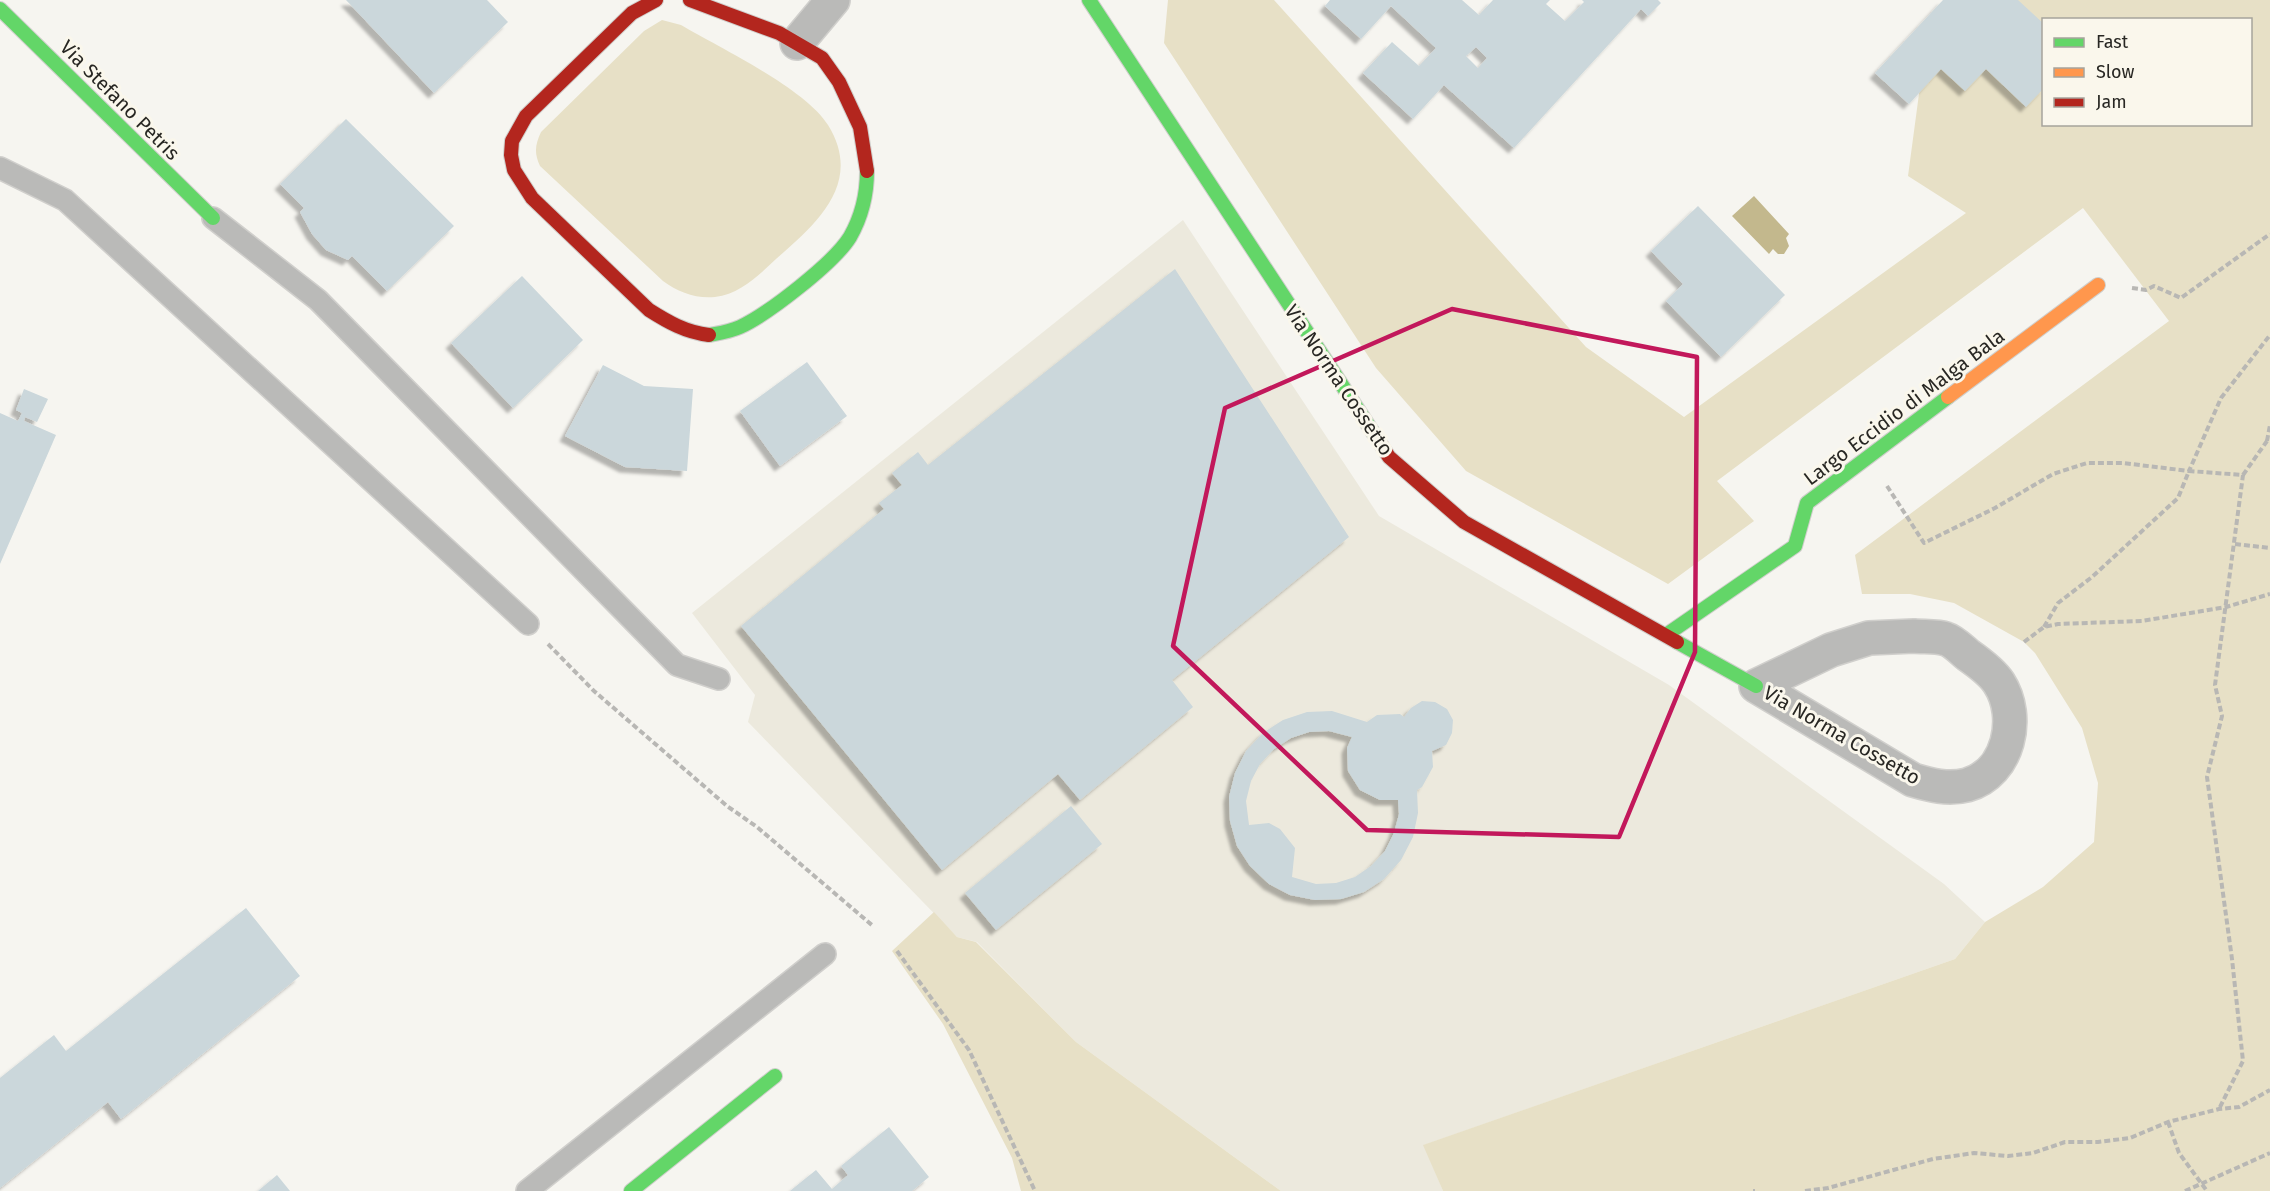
<svg xmlns="http://www.w3.org/2000/svg" width="2270" height="1191" font-family="'Fira Sans',sans-serif">
<style>
.built{fill:#ece9dd}
.green{fill:#e7e0c6;fill-rule:evenodd}
.water{fill:#c3b88d}
.building{fill:#cbd7db;fill-rule:evenodd;filter:url(#shadow)}
.lines{fill:none;stroke-linecap:round;stroke-linejoin:round}
.lane-casing{stroke:#d0cfcc;stroke-width:24}
.street-casing{stroke:#d0cfcc;stroke-width:36}
.fast-casing{stroke:#d0cfcc;stroke-width:16}
.slow-casing{stroke:#d0cfcc;stroke-width:16}
.jam-casing{stroke:#d0cfcc;stroke-width:16}
.path{stroke:#b8b7b4;stroke-width:4;stroke-dasharray:6 3;stroke-linecap:butt}
.lane{stroke:#babab8;stroke-width:21}
.street{stroke:#babab8;stroke-width:33}
.fast{stroke:#63d668;stroke-width:14}
.slow{stroke:#ff974d;stroke-width:14}
.jam{stroke:#b3261e;stroke-width:14}
.marked{fill:none;stroke:#c2185b;stroke-width:4.5;stroke-linejoin:round}
.labels{text-anchor:middle;stroke-width:6;stroke-linejoin:round;paint-order:stroke}
.street-label{font-size:20px;fill:#282723;stroke:#faf7ec}
</style>
<defs>
<filter id="shadow"><feDropShadow dx="-5.5" dy="5.5" stdDeviation="1.5" flood-color="#0004"/></filter>
</defs>
<rect width="100%" height="100%" fill="#f6f5f0"/>
<path class="built" d="M1183 220 1379 516 1669 685 1944 884 1985 922 1955 959 1424 1145 1443 1191H1281L1076 1042 977 942 957 937 748 722 755 695 692 613Z"/>
<g class="green">
<path d="M1168 0H1274L1586 347 1684 417 1966 213 1908 176 1927 34 1968 0H2270V1191H1443L1423 1145 1955 959 1985 922 2043 887 2094 842 2098 783 2082 728 2035 653 2024 642 1954 603 1910 594H1862L1855 555 2169 321 2083 208 1717 481 1754 521 1668 584 1466 471 1376 368 1164 43ZM2044 20H2250V124H2044Z"/>
<path d="M662 20 681 25C720 48 805 88 828 125 864 183 816 224 776 259 758 276 740 294 715 297 696 299 678 292 663 281L540 166C534 153 535 145 541 132L644 31Z"/>
<path d="M934 912 957 937 976 942 1076 1042 1281 1191H1021L1012 1158 943 1024 892 951Z"/>
</g>
<path class="water" d="M1754 196 1789 234 1786 238 1789 246 1784 254H1778L1773 249 1769 254 1732 216Z"/>
<g class="building">
<path d="M346 0H487L508 22 434 93Z"/>
<path d="M1330 0H1462L1479 15 1493 0H1550L1546 4 1565 21 1584 2 1582 0H1658L1661 3 1648 16 1641 9 1514 148 1444 85 1413 119 1363 73 1392 42 1419 66 1436 48 1391 6 1361 39 1325 6ZM1476 47 1487 58 1478 68 1466 56Z"/>
<path d="M1943 0H2018L2044 24V88L2026 107 1986 69 1965 91 1941 69 1909 104 1875 73Z"/>
<path d="M346 119 454 226 387 291 352 256 348 260 326 250 312 234 300 212 304 208 280 184Z"/>
<path d="M1698 206 1785 295 1721 357 1666 301 1683 284 1651 251Z"/>
<path d="M1175 269 1349 537 1172 680 1193 707 1080 800 1058 774 942 870 741 626 884 509 879 503 902 485 892 473 918 452 928 465Z"/>
<path d="M522 276 583 340 513 408 451 343Z"/>
<path d="M807 362 847 416 780 466 740 411Z"/>
<path d="M603 365 644 386 693 389 687 471 625 467 565 436Z"/>
<path d="M24 389 48 399 37 422 25 417 24 421 56 435 0 564V413L18 421 22 413 16 410Z"/>
<path d="M1422 701 1435 702 1447 709 1453 720 1452 733 1446 745 1432 751 1433 767 1422 787 1417 790 1418 813 1413 837 1401 860 1384 879 1364 892 1341 899 1315 900 1290 895 1269 884 1250 866 1237 846 1230 821 1229 797 1235 773 1246 751 1263 733 1283 720 1307 712 1332 711 1367 722 1377 715 1400 714 1404 717 1411 708ZM1329 731 1352 737 1347 748 1348 771 1360 790 1380 800H1398L1399 814 1394 833 1385 851 1371 866 1355 877 1336 883 1316 884 1292 877 1295 848 1280 829 1269 823 1249 825 1246 801 1251 781 1260 764 1274 749 1291 738 1309 732Z"/>
<path d="M1071 806 1102 844 996 930 965 893Z"/>
<path d="M246 908 300 976 121 1119 108 1102 0 1188V1078L54 1035 66 1051Z"/>
<path d="M889 1127 929 1177 912 1191H790L816 1170 832 1189 848 1175 841 1166Z"/>
<path d="M277 1175 290 1191H258Z"/>
</g>
<g class="lines">
<defs>
<g id="lane">
<path d="M0 168 65 200 528 624"/>
<path d="M213 218 318 300 677 665 719 679"/>
<path d="M527 1191 825 954"/>
</g>
<g id="street">
<path d="M797 43 833 0"/>
<path d="M1914 636C1924 637 1937 636 1946 639 1953 641 1962 650 1968 655 1978 662 1992 672 1999 683 2021 717 2009 773 1967 785 1948 790 1930 785 1913 780L1756 686 1831 650 1869 638Z"/>
</g>
<g id="fast">
<path d="M1089 0 1376 437"/>
<path d="M0 9 213 218"/>
<path d="M709 335C720 333 729 332 740 327 768 314 834 263 850 237 862 216 867 195 867 171"/>
<path d="M1666 635 1795 546 1807 503 1948 397"/>
<path d="M1677 642 1756 686"/>
<path d="M631 1191 775 1076"/>
</g>
<path id="slow" d="M1948 397 2098 285"/>
<g id="jam">
<path d="M656 0 632 13 526 116 512 141 511 155 514 170 532 198 649 310C668 322 685 332 709 335"/>
<path d="M690 0 779 33 822 58 839 82 860 127 867 171"/>
<path d="M1376 437 1389 457 1464 522 1677 642"/>
</g>
</defs>
<use href="#lane" class="lane-casing"/>
<use href="#street" class="street-casing"/>
<use href="#fast" class="fast-casing"/>
<use href="#slow" class="slow-casing"/>
<use href="#jam" class="jam-casing"/>
<g class="path">
<path d="M2132 288 2146 290 2154 286 2181 298 2270 234"/>
<path d="M2267 441 2270 425"/>
<path d="M2243 475 2267 441H2270"/>
<path d="M1887 486 1924 543 1995 508 2053 474 2087 463H2123L2189 471 2221 398 2270 335"/>
<path d="M2235 544 2270 548"/>
<path d="M2044 627 2058 603 2092 577 2178 498 2189 471 2243 475 2215 685 2222 716 2207 777 2232 959 2243 1061 2219 1109"/>
<path d="M2024 642 2044 627 2058 624 2142 621 2226 607 2270 594"/>
<path d="M548 644 594 691 727 806 757 827 873 926"/>
<path d="M897 951 969 1050 1035 1191"/>
<path d="M2168 1122 2179 1153 2207 1191"/>
<path d="M1753 1191H1755"/>
<path d="M1805 1191 1828 1188 1933 1159 1974 1153 2008 1156 2033 1153 2065 1142H2098L2130 1138 2168 1122 2219 1109 2239 1107 2270 1090"/>
<path d="M2185 1191 2270 1153"/>
</g>
<use href="#lane" class="lane"/>
<use href="#street" class="street"/>
<use href="#fast" class="fast"/>
<use href="#slow" class="slow"/>
<use href="#jam" class="jam"/>
</g>
<path class="marked" d="M1452 309 1697 357 1695 652 1619 837 1367 830 1173 646 1225 408Z"/>
<g class="labels">
<g class="street-label">
<text transform="translate(120 100) rotate(45)" y="7">Via Stefano Petris</text>
<text transform="translate(1339 380) rotate(56)" y="7">Via Norma Cossetto</text>
<text transform="translate(1904 407) rotate(-37)" y="7">Largo Eccidio di Malga Bala</text>
<text transform="translate(1842 735) rotate(30)" y="7">Via Norma Cossetto</text>
</g>
</g>
<rect x="2042" y="18" width="210" height="108" fill="#faf7ec" stroke="#a6a49c" stroke-width="1.5"/>
<rect x="2054" y="38" width="30" height="9" fill="#63d668" stroke="#a6a49c" stroke-width="1.5"/>
<text x="2096" y="48" font-size="18" fill="#282723">Fast</text>
<rect x="2054" y="68" width="30" height="9" fill="#ff974d" stroke="#a6a49c" stroke-width="1.5"/>
<text x="2096" y="78" font-size="18" fill="#282723">Slow</text>
<rect x="2054" y="98" width="30" height="9" fill="#b3261e" stroke="#a6a49c" stroke-width="1.5"/>
<text x="2096" y="108" font-size="18" fill="#282723">Jam</text>
</svg>
